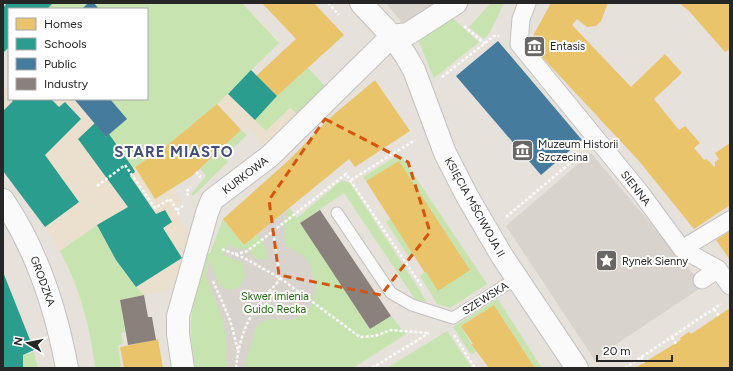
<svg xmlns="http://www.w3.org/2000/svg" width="733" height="371" font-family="Figtree,sans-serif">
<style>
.education{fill:#ebe0ce}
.green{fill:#c7e4b0}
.plaza{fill:#d8d3cc}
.homes{fill:#e9c46a}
.schools{fill:#2a9d8f}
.public{fill:#457b9d}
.industry{fill:#8a817c}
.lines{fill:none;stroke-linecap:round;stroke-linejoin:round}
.service-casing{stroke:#c2c1c1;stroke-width:13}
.pedestrian-casing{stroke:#c2c1c1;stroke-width:19}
.minor-casing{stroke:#c2c1c1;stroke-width:24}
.path{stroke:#fbfafa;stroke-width:2.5;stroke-dasharray:3 2;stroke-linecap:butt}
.service{stroke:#fbfafa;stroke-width:11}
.pedestrian{stroke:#fbfafa;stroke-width:17}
.minor{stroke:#fbfafa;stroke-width:22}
.marked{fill:none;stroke:#d5540f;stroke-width:3;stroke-dasharray:8 5;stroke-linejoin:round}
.labels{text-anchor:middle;stroke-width:4;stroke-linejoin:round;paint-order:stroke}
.poi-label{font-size:11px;fill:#262626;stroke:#fff;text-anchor:start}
.street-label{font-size:11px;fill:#262626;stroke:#fff}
.park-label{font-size:11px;fill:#276614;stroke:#fff}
.district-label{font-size:15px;font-weight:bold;letter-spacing:1px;fill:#444f79;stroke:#fff}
</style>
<rect width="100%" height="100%" fill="#e6e1db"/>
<path class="education" d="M251 70 297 114 263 149 261 140 247 126 241 130 216 104 165 147 135 167 155 199 173 188 182 202 174 208 190 233 176 289 120 300 83 311 67 265 54 241 3 171V90L9 84V99H147Z"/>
<g class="green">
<path d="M53 3H88L82 9H47Z"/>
<path d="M94 3H242L279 43 217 104 165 147 133 168 109 134 110 99H147V9H99Z"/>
<path d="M491 3H504L490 32 484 39 469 27Z"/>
<path d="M450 16 479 42 434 78 419 42Z"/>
<path d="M308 68 326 87 297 114 290 108 266 131 255 120 277 96Z"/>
<path d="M241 130 247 135 224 157 228 162 193 196 191 194 206 176 200 169Z"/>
<path d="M400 154 487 284 450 308 437 304 420 276 426 272 438 290 470 270 399 161 366 181 363 177Z"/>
<path d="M342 180 350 183 427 302 415 299 344 193 300 223 370 329 391 316 406 334 353 368H196C185 321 194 299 207 254L210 253 223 219 244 245 290 208 297 218Z"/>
<path d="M391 218 414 253 409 257 386 222Z"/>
<path d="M97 225C111 250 123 275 144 295L120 300 125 332 121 333 123 344 118 345 121 367 120 368H95C91 329 79 285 60 251Z"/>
<path d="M497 299 499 301 542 368H535L494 305 461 326 476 352 471 355 453 327Z"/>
<path d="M447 331 472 368H387Z"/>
<path d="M34 352 38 368H23V355Z"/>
</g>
<g class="plaza">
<path d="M386 3H443L408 30Z"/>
<path d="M591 153 695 276 708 283 603 353 596 362 506 226Z"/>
<path d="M288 209 284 226 285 245 304 256 310 264 316 286 313 301 311 306 299 317 290 320 269 319 262 322 255 328 245 368H227L226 339 223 321 206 276 210 259 218 283 224 288 231 290 239 287 245 277 243 263 224 255 227 245 243 250 247 248 257 259 264 260 267 257V250L258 234Z"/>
</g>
<g class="homes">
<path d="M262 3H314L344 35 277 96 256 76 296 39Z"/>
<path d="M551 3H608L601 21 596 26 587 27 577 19 572 25 631 87 665 54 682 73 654 99 679 130 685 126 700 143 694 148 704 160 706 159 710 162 714 167 715 166V162L719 159 715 153 730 143V205L694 229 639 161 529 43Z"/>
<path d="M679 3H730V49L725 52 689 11Z"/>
<path d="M375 80 410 131 355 167 349 159 244 245 223 219 289 160 332 116Z"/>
<path d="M217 104 241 130 192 176 155 199 135 167 165 147Z"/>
<path d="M399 161 470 270 438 291 426 272 425 273 366 181Z"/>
<path d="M730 231V260L716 240Z"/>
<path d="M494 305 529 359 535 368H489L471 344H473L461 326Z"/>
<path d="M730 308V368H635L681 340 680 338 689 332 691 334Z"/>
<path d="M158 339 163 368H124L120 347Z"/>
</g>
<g class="schools">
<path d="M7 3H53L47 9H9V47L3 53V8Z"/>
<path d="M251 70 277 96 255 120 228 94Z"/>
<path d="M11 99H51L59 107 65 102 81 119 45 155 79 202 45 227 3 171V111L13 101Z"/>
<path d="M95 123 106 137 109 134 133 168 135 172 130 176 156 214 165 210 172 222 163 228 182 258 136 287 116 260 97 225 128 207 78 139Z"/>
<path d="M3 272 34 350 23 355V368H3Z"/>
</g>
<g class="public">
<path d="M88 3H94L99 9H82Z"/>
<path d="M498 41 582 140 541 175 456 76Z"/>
<path d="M74 99H110L127 119 106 137Z"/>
</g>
<g class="industry">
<path d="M320 210 391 316 370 329 300 223Z"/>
<path d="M144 295 148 317H152L156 340 128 345 120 300Z"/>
</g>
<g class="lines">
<defs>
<path id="service" d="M337 213 391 293 412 305 453 318 517 278"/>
<g id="pedestrian">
<path d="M527 3 521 19 519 44 640 192 682 249 718 269 730 286"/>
<path d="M682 249 730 220"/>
<path d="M702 280 718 269"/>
</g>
<g id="minor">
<path d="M361 3 392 36 406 56 414 70 445 153 467 196 502 256 577 368"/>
<path d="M392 36 408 34 456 3"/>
<path d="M3 200C37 250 56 309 67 368"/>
<path d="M183 368 178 334V316L207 213 212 200 270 156 392 36"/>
</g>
</defs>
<use href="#service" class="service-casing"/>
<use href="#pedestrian" class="pedestrian-casing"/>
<use href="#minor" class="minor-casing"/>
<g class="path">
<path d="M328 3 339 15"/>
<path d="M3 4 4 3"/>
<path d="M464 26 485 44"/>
<path d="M442 77 494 36H499"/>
<path d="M196 172 200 176 199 179"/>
<path d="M351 180 415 140"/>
<path d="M97 186 125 165 155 208 170 199 180 216"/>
<path d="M188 196 187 191 191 187"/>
<path d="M177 210 183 206"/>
<path d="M506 217 582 153"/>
<path d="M222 249 244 258 280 278 360 337 375 336 391 330 429 333"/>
<path d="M235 254 245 252 254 246 346 174 423 288"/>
<path d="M213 281 230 320 238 350"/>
<path d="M714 309 719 316"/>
<path d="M454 335 475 368"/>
<path d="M672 337 676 344"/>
<path d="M641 357 644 363"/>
<path d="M236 368C239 340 245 322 262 300 267 292 276 286 280 278L273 231"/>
<path d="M372 368 429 333"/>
<path d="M625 368 721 304"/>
</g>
<use href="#service" class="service"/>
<use href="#pedestrian" class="pedestrian"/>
<use href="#minor" class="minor"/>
</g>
<path class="marked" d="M325 119 408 162 430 232 381 295 279 275 269 200Z"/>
<defs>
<symbol id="museum-square" viewBox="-11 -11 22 22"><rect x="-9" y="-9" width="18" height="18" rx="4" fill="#696765" stroke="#fff"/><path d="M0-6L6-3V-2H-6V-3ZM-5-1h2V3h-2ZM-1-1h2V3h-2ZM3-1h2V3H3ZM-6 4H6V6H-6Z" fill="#fff"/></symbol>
<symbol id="sight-square" viewBox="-11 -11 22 22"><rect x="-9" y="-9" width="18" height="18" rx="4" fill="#696765" stroke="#fff"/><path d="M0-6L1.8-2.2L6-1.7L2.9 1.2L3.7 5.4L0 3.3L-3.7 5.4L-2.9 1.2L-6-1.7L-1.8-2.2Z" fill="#fff"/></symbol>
</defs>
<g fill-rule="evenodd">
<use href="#museum-square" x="522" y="34" width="25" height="25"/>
<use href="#museum-square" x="510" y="138" width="25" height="25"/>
<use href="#sight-square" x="594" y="248" width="25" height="25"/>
</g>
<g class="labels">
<g class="poi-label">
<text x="550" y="50">Entasis</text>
<text x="538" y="148">Muzeum Historii<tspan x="538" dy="13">Szczecina</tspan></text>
<text x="622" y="265">Rynek Sienny</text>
</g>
<g class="street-label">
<text transform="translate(245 175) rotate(-37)" y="4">KURKOWA</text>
<text transform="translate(636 188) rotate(52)" y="4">SIENNA</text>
<text transform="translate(475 207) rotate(61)" y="4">KSIĘCIA MŚCIWOJA II</text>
<text transform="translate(43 281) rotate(70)" y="4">GRODZKA</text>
<text transform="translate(485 298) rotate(-32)" y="4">SZEWSKA</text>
</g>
<g class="park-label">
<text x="275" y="300">Skwer imienia<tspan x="275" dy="13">Guido Recka</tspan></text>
</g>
<g class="district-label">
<text x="174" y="157">STARE MIASTO</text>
</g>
</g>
<rect width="733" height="371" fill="none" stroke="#262626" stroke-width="8"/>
<rect x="8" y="8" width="140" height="92" fill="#ffffff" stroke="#a8a8a8"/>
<rect x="16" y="18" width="20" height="12" fill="#e9c46a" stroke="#a8a8a8"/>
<text x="44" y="28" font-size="12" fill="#262626">Homes</text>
<rect x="16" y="38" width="20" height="12" fill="#2a9d8f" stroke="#a8a8a8"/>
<text x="44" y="48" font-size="12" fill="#262626">Schools</text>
<rect x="16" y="58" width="20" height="12" fill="#457b9d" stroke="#a8a8a8"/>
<text x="44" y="68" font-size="12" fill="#262626">Public</text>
<rect x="16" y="78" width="20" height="12" fill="#8a817c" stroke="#a8a8a8"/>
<text x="44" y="88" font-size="12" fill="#262626">Industry</text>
<g transform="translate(28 343) rotate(280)" stroke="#ffffff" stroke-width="3" paint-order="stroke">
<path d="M0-3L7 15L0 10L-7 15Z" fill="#262626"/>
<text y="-6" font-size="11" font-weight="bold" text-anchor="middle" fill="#262626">N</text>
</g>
<path d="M597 355v6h75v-6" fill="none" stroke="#262626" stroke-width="2"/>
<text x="603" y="355" font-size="12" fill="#262626" stroke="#ffffff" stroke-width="3" paint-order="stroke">20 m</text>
</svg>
